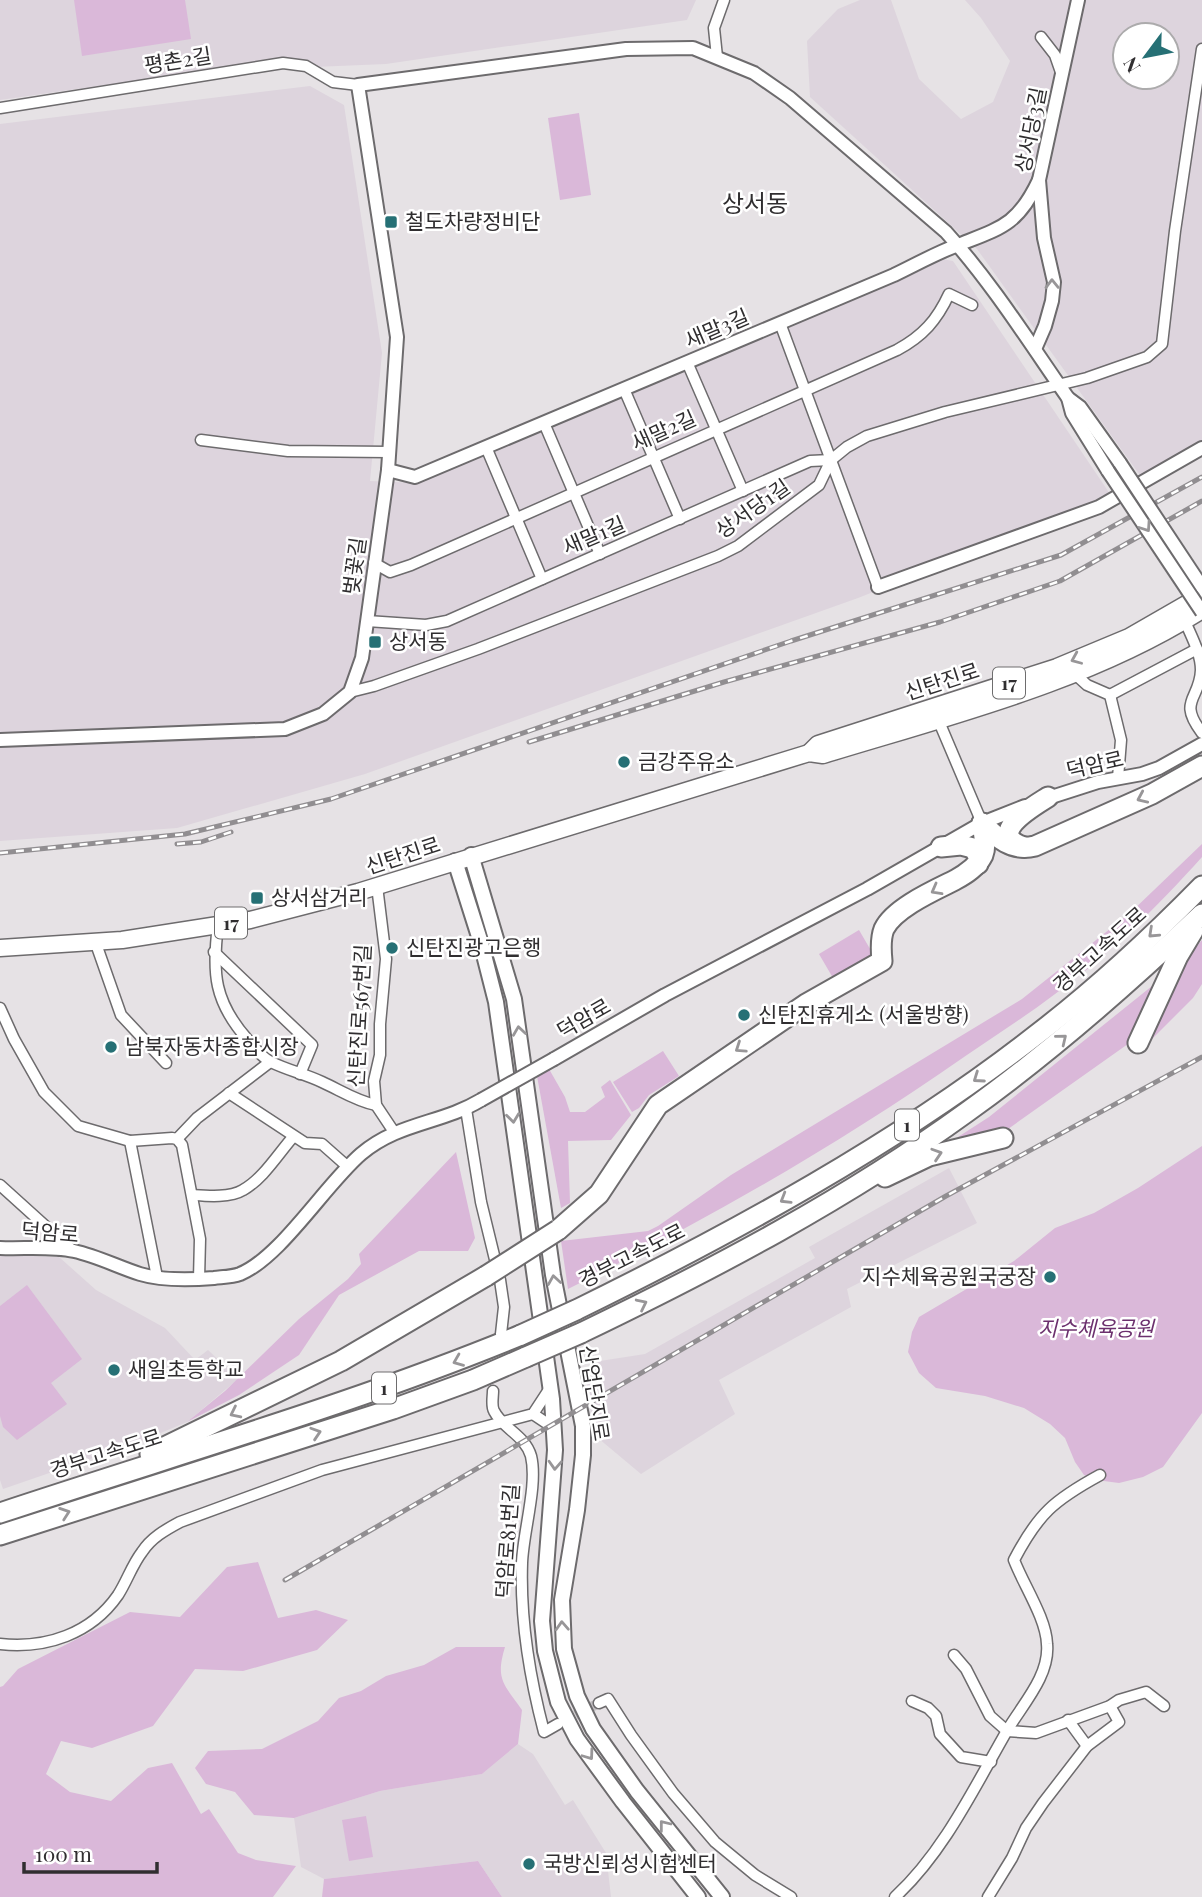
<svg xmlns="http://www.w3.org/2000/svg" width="1202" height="1897" font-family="'Playfair Display','Noto Sans KR',serif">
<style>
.built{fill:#ddd4dd;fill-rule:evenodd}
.green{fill:#dab8d9}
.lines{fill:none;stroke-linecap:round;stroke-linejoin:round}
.minor-tunnel{stroke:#c2bec1;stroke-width:10;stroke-dasharray:10 5;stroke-linecap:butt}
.minor-casing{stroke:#6d6b6d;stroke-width:13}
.tertiary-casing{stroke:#6d6b6d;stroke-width:16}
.secondary-casing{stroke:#6d6b6d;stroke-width:18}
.primary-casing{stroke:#6d6b6d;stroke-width:19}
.motorway-casing{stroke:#6d6b6d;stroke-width:23}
.minor{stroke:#fff;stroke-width:10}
.tertiary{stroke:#fff;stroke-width:12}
.secondary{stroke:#fff;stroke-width:14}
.primary{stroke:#fff;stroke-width:16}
.motorway{stroke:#fff;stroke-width:19}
.rail-casing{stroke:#918e91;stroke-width:5}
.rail{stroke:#fff;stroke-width:2.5;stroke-dasharray:8;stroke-linecap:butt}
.tertiary-bridge-casing{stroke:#6d6b6d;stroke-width:16;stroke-linecap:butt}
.motorway-bridge-casing{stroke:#6d6b6d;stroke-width:23;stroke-linecap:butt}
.tertiary-bridge{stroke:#fff;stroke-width:12}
.motorway-bridge{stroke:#fff;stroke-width:19}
.oneway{stroke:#989698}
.poi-dot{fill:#267075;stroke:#fff;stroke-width:2.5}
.labels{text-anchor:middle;stroke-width:5;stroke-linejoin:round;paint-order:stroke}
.shield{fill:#fff;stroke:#6e6d6e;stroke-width:2}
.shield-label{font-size:19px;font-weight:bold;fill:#302e30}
.street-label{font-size:21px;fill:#302e30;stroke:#fff}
.poi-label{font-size:21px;fill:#302e30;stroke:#fff;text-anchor:start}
.park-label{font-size:21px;font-style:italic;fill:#6c306e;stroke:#fff}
.quarter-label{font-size:24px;fill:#302e30;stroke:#fff}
</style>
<rect width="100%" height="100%" fill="#e6e2e5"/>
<g class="built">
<path d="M0 0H696L687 20 386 64 196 72 0 100Z"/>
<path d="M860 0H891L919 79 961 119 993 102 1010 61 981 18 965 0H1202V443L1142 478 977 249 810 97 807 41 838 9ZM1125 35H1167V77H1125Z"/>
<path d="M310 86 344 105 382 353 370 481 419 483 936 258 953 261 1110 494 1093 505 858 598 365 774 177 828 0 841V124Z"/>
<path d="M949 1168 977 1223 847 1289 851 1307 719 1380 735 1414 641 1474 592 1433 590 1398 585 1376 590 1368 600 1361 645 1354 815 1258 809 1247Z"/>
<path d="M0 1255 59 1257 96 1290 165 1328 195 1360 208 1350 238 1379 187 1422 139 1442 3 1489 0 1480Z"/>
<path d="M518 1744 533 1754 565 1805 573 1800 606 1853 611 1897H502L478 1861 324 1879 301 1867 294 1818 380 1791 482 1774Z"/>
</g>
<g class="green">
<path d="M74 0H185L191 39 82 56Z"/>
<path d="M579 113 591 195 560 200 548 118Z"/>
<path d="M1202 844V857C1157 907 1106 958 1051 997 1023 1018 993 1037 964 1057 838 1145 705 1221 568 1289L561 1241 648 1231 658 1226 731 1175 1022 999 1130 913Z"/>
<path d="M859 930 873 954 833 978 819 954Z"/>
<path d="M1202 940V984L1193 998 1149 1042 1145 1038 1182 964Z"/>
<path d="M1152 986 1156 989 1135 1039 1001 1134 960 1143 958 1137 989 1117Z"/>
<path d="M663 1051 679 1076 649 1095 639 1108 632 1112 613 1082Z"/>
<path d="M549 1069 565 1097 570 1112H585L605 1097 601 1087 610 1080 631 1115 611 1140 568 1141 570 1203 561 1208 537 1076Z"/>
<path d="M1202 1146V1413L1163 1467 1143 1477 1119 1483 1096 1480 1084 1475 1075 1462 1065 1438 1050 1424 1024 1408 985 1396 936 1388 919 1373 908 1352 912 1332 919 1317 1014 1261 1055 1228 1094 1213 1138 1188Z"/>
<path d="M456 1152 475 1238 468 1251H419L339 1295 299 1355 239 1395 187 1422 225 1391 299 1319 348 1279 361 1264 359 1254Z"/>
<path d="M27 1285 82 1359 51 1383 67 1404 17 1440 3 1427 0 1416V1306Z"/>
<path d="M258 1562 278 1618 316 1610 348 1620 317 1650 243 1671 195 1669 153 1726 92 1748 61 1741 46 1774 70 1792 111 1801 148 1768 172 1763 201 1814 209 1809 238 1853 256 1860 296 1866 273 1897H0V1687L3 1686 18 1669 130 1612 180 1617 227 1567Z"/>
<path d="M456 1647H505C495 1680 504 1684 522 1710L518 1744 482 1774 380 1791 294 1818 254 1815 235 1792 206 1784 195 1768 208 1751 262 1749 318 1721 339 1698 361 1691 386 1676 424 1665Z"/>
<path d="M366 1816 373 1857 349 1861 342 1820Z"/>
<path d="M478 1861 502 1897H322L324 1879Z"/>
</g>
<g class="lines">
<path class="minor-tunnel" d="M562 1722 599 1703"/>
<defs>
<g id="minor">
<path d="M1041 37 1055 55 1062 75"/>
<path d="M717 57 714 28 724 0"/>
<path d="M0 108 283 63 306 66 333 82 358 85"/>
<path d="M780 323 878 587"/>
<path d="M687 362 743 491"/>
<path d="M624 389 680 519"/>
<path d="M544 423 600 554"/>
<path d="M201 440 288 451 389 452"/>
<path d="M486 447 542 579"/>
<path d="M374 563 390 572 411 565 897 350C923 336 937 320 949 294L972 305"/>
<path d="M367 621 426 625 447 621 810 461 831 460"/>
<path d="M1185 621C1191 636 1201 653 1201 670 1200 700 1177 700 1202 733"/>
<path d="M1076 675 1087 685 1110 695 1121 740 1118 778"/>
<path d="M350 692 374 686 478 649 718 556 738 546 819 485 831 460 847 447 867 436 945 412 1087 378 1147 357 1162 344 1175 231 1202 49"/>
<path d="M1110 695 1197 649"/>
<path d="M937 717 982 823"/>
<path d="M377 886 386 959 380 1024V1055L374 1081 376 1105 394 1132"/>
<path d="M218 925C212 973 214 1002 248 1040 255 1048 261 1057 271 1062 287 1070 305 1074 322 1082 340 1090 356 1101 376 1105"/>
<path d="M95 941 121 1015 166 1063"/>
<path d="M214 952 312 1045 300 1074"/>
<path d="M0 1008 14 1039 44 1092 78 1126 130 1141 172 1138 177 1139 182 1145 200 1239 199 1279"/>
<path d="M229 1093 305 1143 322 1144 348 1167"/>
<path d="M466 1109 481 1202 500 1280 504 1307 501 1334"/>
<path d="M177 1139 197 1118 270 1062"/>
<path d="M130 1141 157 1277"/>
<path d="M0 1185 73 1251"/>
<path d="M193 1195C207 1196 230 1198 243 1190 263 1179 278 1154 293 1137"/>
<path d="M493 1391C493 1397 491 1406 494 1411 503 1429 525 1435 531 1456 538 1485 523 1532 522 1563 520 1621 529 1675 544 1732L558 1724"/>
<path d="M533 1414 554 1428"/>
<path d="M0 1644C46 1649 91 1634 118 1595 127 1581 132 1565 142 1552 151 1538 165 1530 180 1522L322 1470 533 1414 550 1388"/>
<path d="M954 1655 966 1669 990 1716 1007 1731 1036 1733 1110 1706 1119 1700 1146 1692 1164 1706"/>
<path d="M912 1701 928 1708 936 1716 940 1734 961 1757 991 1762"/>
<path d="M599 1703 608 1699 631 1735 673 1793 715 1842 755 1875 791 1897"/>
<path d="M1068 1720 1087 1746"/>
<path d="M895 1897C944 1852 975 1786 1008 1729 1023 1704 1050 1675 1047 1644 1046 1618 1024 1586 1014 1560 1038 1514 1054 1500 1100 1475"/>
<path d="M988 1897 1012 1858 1026 1828 1043 1803 1087 1746 1119 1722 1110 1706"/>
</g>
<g id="tertiary">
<path d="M1035 349 1045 326 1052 301 1054 282 1044 238 1039 180 1078 0"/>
<path d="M1068 398 1080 407 1120 463"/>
<path d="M388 470 415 477 894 275C915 265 936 253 958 245 1001 228 1018 225 1039 180"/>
<path d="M878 587 1099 507 1202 448"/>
<path d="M0 740 285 729 323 714 350 692 362 658 388 470 397 337 358 85 626 49 693 48 754 73 790 98 946 232C992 283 1029 342 1068 398L1072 413 1108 471"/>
<path d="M1042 800 1098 782 1142 774 1159 768 1202 744"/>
<path d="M554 1059 665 995 867 889 982 823 1025 806"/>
<path d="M0 1248C24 1249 51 1246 74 1251 97 1256 118 1267 140 1274 163 1281 190 1280 214 1278 222 1277 232 1277 240 1274 281 1257 325 1185 361 1154 399 1122 441 1124 481 1100"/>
</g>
<g id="secondary">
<path d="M471 855 514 999 553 1275 583 1426V1455L577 1510 562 1600 564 1649 577 1696 593 1729 637 1791 722 1897"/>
<path d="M455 861 481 943 496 1002 552 1399 555 1450 542 1621 545 1651 558 1702 577 1739 623 1802 698 1897"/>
</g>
<g id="primary">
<path d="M809 753 818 744 1057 667 1129 637 1202 595"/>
<path d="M0 948 122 940 250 920 358 892 809 753 823 755C950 716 1089 682 1202 610"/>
</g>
<g id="motorway">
<path d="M982 823C997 838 1012 852 1035 846L1152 794 1202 766"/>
<path d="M941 847 961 845 973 848 979 857 978 864"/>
<path d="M1024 847C984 834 1034 806 1048 797"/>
<path d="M1138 1043 1178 956 1193 931"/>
<path d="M885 1177 929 1156 1003 1138"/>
<path d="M558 1230 599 1194 658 1105 806 1004 882 961C881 951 880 939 884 929 894 908 935 890 955 880 966 874 977 867 983 855 987 845 983 833 982 823"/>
<path d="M576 1310C733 1233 898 1143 1036 1035 1095 990 1150 939 1202 886"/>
<path d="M581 1333C714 1269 847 1199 967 1112 1051 1052 1127 985 1202 914"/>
<path d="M150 1454 341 1361 486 1276"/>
<path d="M0 1513C174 1455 351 1405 521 1335"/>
<path d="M0 1535 393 1409 473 1380 526 1357"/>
</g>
</defs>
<use href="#minor" class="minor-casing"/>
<use href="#tertiary" class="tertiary-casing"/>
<use href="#secondary" class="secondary-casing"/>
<use href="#primary" class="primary-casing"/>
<use href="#motorway" class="motorway-casing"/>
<use href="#minor" class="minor"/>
<use href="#tertiary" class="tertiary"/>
<use href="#secondary" class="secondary"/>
<use href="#primary" class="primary"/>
<use href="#motorway" class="motorway"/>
<defs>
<g id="rail">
<path d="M529 742 724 682 940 622 1060 581 1202 501"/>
<path d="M177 844 201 842 231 832"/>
<path d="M0 853 185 834 331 799 791 641 1061 555 1202 477"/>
<path d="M285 1580 946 1196 1202 1057"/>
</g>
</defs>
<use href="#rail" class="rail-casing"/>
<use href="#rail" class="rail"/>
<defs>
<g id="tertiary-bridge">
<path d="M1120 463 1202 587"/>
<path d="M1108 471 1202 612"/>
<path d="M481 1100 554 1059"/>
</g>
<g id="motorway-bridge">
<path d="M486 1276 558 1230"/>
<path d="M521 1335 576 1310"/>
<path d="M526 1357 581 1333"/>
</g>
</defs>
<use href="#tertiary-bridge" class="tertiary-bridge-casing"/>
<use href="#motorway-bridge" class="motorway-bridge-casing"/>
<use href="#tertiary-bridge" class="tertiary-bridge"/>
<use href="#motorway-bridge" class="motorway-bridge"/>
</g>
<defs><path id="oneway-chevron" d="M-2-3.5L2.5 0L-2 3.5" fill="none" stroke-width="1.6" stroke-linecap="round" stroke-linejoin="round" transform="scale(1.75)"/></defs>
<g class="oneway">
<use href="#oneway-chevron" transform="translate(1052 284) rotate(-91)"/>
<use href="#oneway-chevron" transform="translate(1146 527) rotate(56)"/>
<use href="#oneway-chevron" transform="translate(1076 659) rotate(157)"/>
<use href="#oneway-chevron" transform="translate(1142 798) rotate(156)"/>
<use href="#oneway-chevron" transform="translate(936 890) rotate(151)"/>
<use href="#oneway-chevron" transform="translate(1153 933) rotate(137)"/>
<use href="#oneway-chevron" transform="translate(519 1031) rotate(-98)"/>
<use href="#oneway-chevron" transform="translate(1062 1039) rotate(-39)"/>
<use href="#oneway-chevron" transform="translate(740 1048) rotate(146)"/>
<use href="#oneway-chevron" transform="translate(978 1078) rotate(145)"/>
<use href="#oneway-chevron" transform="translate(513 1118) rotate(83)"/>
<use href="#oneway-chevron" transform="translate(937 1154) rotate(-18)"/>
<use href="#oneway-chevron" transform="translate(785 1199) rotate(149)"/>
<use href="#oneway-chevron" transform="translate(554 1280) rotate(-99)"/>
<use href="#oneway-chevron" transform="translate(642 1304) rotate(-26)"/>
<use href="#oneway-chevron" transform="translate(458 1361) rotate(158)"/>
<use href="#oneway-chevron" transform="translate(235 1413) rotate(154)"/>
<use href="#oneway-chevron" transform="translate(316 1433) rotate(-18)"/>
<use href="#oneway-chevron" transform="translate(555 1465) rotate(93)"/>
<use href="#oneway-chevron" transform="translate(65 1513) rotate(-19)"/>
<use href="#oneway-chevron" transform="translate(562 1626) rotate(-93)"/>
<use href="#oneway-chevron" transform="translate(589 1755) rotate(54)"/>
<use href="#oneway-chevron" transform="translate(664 1825) rotate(-128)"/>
</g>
<g class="poi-dot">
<rect x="384" y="215" width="14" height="14" rx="3.5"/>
<rect x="368" y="635" width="14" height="14" rx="3.5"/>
<circle cx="624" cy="762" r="7"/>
<rect x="250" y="891" width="14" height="14" rx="3.5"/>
<circle cx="392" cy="948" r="7"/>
<circle cx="744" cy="1015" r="7"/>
<circle cx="111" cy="1047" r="7"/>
<circle cx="1050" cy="1277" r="7"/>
<circle cx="114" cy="1370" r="7"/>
<circle cx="529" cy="1864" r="7"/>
</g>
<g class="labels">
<g class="shield">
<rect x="993" y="667.5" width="32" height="31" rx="5"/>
<rect x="215" y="907.5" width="32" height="31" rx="5"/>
<rect x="895" y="1109.5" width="24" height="31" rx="5"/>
<rect x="372" y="1372.5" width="24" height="31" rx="5"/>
</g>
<g class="shield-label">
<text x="1009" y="690">17</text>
<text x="231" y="930">17</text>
<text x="907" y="1132">1</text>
<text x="384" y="1395">1</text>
</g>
<g class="street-label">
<text transform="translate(178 61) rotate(-9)" y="7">평촌2길</text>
<text transform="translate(1031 130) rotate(-79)" y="7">상서당3길</text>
<text transform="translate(717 329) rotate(-23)" y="7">새말3길</text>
<text transform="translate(664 431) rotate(-24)" y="7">새말2길</text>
<text transform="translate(753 509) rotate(-35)" y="7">상서당1길</text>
<text transform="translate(594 536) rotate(-23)" y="7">새말1길</text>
<text transform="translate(355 566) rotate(-82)" y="7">벚꽃길</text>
<text transform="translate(942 682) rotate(-18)" y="7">신탄진로</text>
<text transform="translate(1095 765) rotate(-13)" y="7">덕암로</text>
<text transform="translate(403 856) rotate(-18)" y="7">신탄진로</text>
<text transform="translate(1100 950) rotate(-42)" y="7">경부고속도로</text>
<text transform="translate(360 1016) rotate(-87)" y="7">신탄진로567번길</text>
<text transform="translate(584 1019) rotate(-30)" y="7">덕암로</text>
<text transform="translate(50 1233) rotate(5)" y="7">덕암로</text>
<text transform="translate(632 1256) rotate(-27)" y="7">경부고속도로</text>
<text transform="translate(594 1393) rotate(81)" y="7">산업단지로</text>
<text transform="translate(106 1454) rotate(-18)" y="7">경부고속도로</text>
<text transform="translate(508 1541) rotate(-86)" y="7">덕암로81번길</text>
</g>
<g class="poi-label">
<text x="405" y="229">철도차량정비단</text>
<text x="389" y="649">상서동</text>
<text x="638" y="769">금강주유소</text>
<text x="271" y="905">상서삼거리</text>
<text x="406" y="955">신탄진광고은행</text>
<text x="758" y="1022">신탄진휴게소 (서울방향)</text>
<text x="125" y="1054">남북자동차종합시장</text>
<text x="1036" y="1284" text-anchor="end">지수체육공원국궁장</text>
<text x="128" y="1377">새일초등학교</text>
<text x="543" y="1871">국방신뢰성시험센터</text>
</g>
<g class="park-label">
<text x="1096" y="1336">지수체육공원</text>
</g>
<g class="quarter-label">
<text x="755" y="212">상서동</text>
</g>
</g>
<g transform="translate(1146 56) rotate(238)"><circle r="33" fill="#ffffff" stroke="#acabac" stroke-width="2"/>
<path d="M0-5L12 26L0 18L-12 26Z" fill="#267075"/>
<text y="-10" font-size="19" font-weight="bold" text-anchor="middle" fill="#302e30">N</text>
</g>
<path d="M24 1862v10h133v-10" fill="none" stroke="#302e30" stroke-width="3.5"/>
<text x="35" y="1862" font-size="21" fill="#302e30" stroke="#ffffff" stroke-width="5" paint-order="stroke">100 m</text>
</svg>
